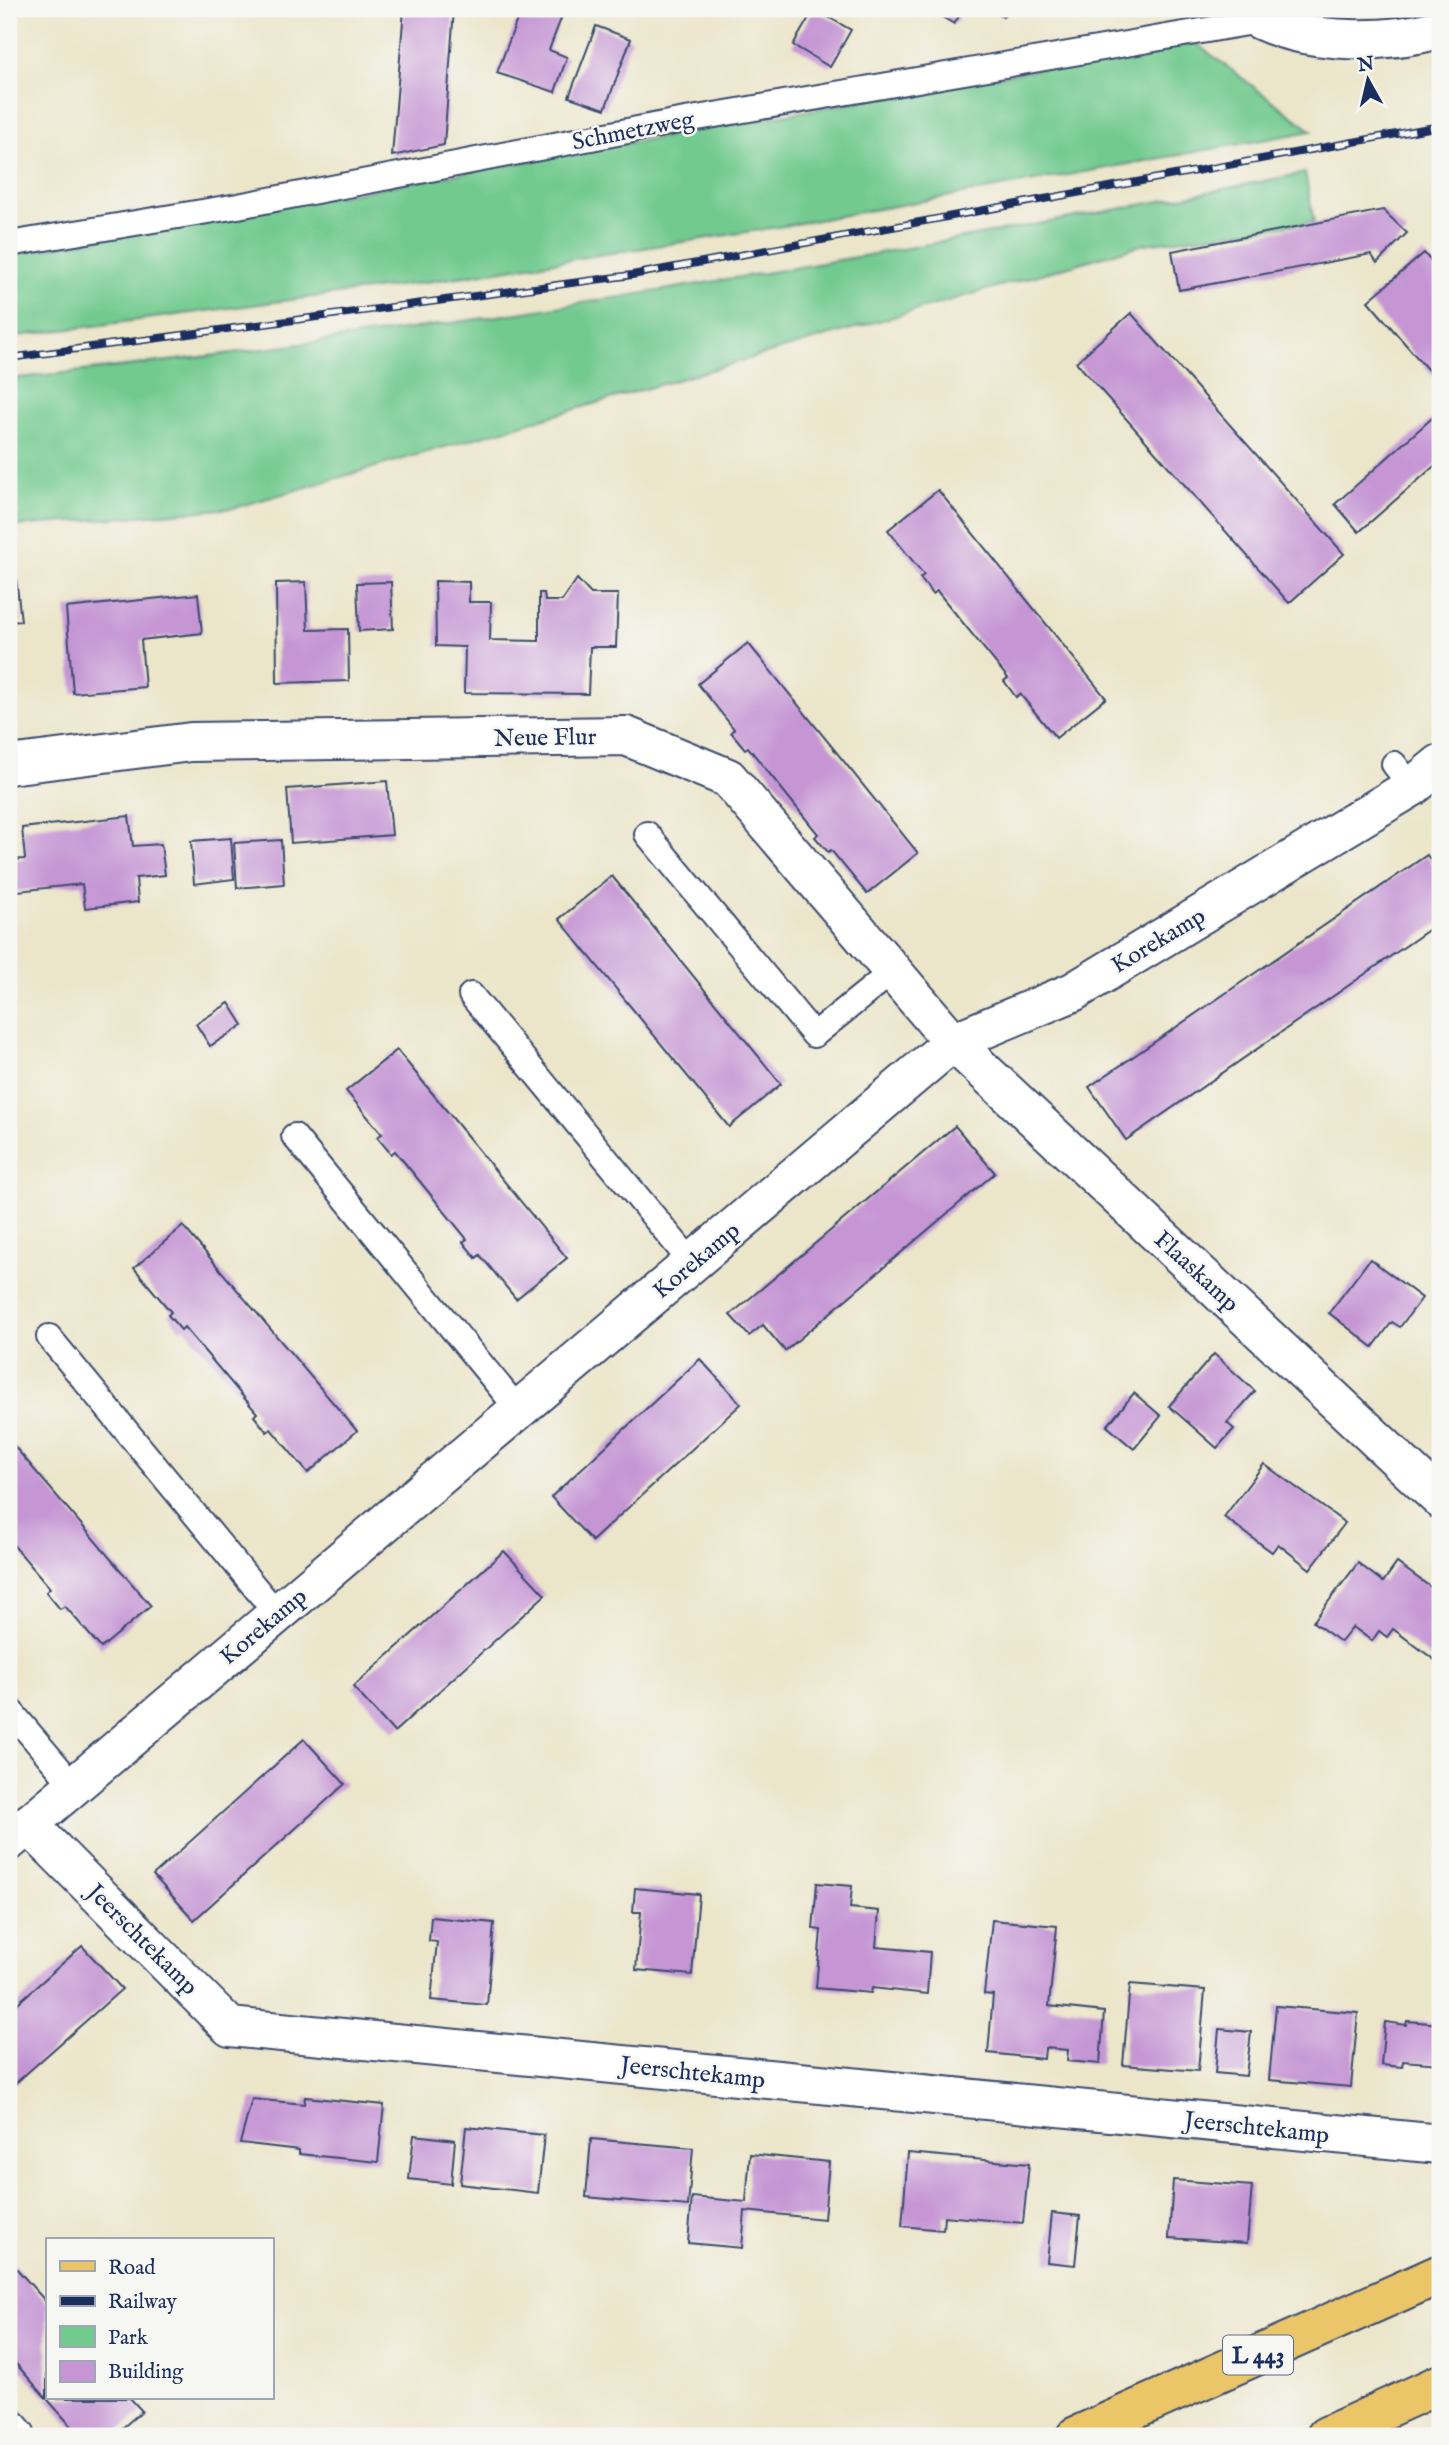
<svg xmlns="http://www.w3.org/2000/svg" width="1449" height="2445" font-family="'IM FELL English',serif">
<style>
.green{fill:#72ca8f;stroke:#467c76;stroke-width:2}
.building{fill:#c595d4}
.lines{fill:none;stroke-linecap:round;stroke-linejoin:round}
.service-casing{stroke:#3a4a6e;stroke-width:28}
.minor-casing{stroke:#3a4a6e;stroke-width:42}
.tertiary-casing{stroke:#3a4a6e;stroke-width:42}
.primary-casing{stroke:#3a4a6e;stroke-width:42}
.service{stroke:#fff;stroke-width:24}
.minor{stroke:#fff;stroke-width:38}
.tertiary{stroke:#fff;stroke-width:38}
.primary{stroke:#ebc669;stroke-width:38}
.rail-casing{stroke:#1b2f5e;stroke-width:8}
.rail{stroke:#f6f6f2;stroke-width:5;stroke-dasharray:16;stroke-linecap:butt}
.labels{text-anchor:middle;stroke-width:5;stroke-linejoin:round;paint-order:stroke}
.shield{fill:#f6f6f2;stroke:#5d6b8a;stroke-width:2}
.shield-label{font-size:23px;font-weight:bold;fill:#1b2f5e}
.street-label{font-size:24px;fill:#1b2f5e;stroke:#f6f6f2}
</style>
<rect width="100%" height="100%" fill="#f6f6f2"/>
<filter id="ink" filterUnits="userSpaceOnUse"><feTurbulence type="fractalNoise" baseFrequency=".0143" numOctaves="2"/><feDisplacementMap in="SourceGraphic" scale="14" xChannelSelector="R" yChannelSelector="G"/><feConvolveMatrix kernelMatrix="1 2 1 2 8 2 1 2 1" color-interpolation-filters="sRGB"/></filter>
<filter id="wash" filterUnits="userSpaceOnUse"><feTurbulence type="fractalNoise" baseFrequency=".00686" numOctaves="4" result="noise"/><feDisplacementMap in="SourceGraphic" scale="28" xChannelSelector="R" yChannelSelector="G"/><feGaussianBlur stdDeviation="1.57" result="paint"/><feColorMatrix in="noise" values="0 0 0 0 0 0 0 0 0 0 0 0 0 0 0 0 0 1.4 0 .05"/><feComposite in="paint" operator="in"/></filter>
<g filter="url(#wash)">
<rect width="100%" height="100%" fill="#ebe5c9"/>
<g class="green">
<path d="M1193 41 1312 131 784 226 420 283 9 337V255Z"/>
<path d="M1305 173 1314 222 1145 244 234 508 9 527V379C444 334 876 257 1305 173Z"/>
</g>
<g id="blocks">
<g class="building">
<path d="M404 9H454L444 145 392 156Z"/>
<path d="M521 9 562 16 549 50 567 57 555 92 497 73Z"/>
<path d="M814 9 851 30 830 67 793 45Z"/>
<path d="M929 9H964L954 24Z"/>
<path d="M990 9H1009L1003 17Z"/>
<path d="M596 26 631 39 605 109 569 97Z"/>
<path d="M1383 210 1407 233 1377 263 1371 254 1179 290 1172 251Z"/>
<path d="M1424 253 1440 272V384L1368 301Z"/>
<path d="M1131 313 1344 554 1289 603 1076 362Z"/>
<path d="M1440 411V461L1359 532 1335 504Z"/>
<path d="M938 490 1106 698 1056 738 1020 694 1016 697 1004 681 1008 678 937 591 933 594 920 578 924 575 888 530Z"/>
<path d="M16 577 21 621 9 622V578Z"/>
<path d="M577 579 591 594H618L616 647H590L588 694 464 693 465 647 436 646 435 581 469 582V602H491L490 640 539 641V593H544L545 601H562Z"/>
<path d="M306 582 308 630 348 629 349 681 277 683 276 583Z"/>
<path d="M391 582 393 629 359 631 357 583Z"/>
<path d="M198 594 202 633 141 640 145 687 73 693 66 608Z"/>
<path d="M748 643 918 853 867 894 831 850 828 852 815 837 818 834 748 747 745 749 731 732 734 729 698 684Z"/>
<path d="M387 781 392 835 291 843 287 789Z"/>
<path d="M129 816 133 846 161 844 165 875 136 878 138 902 85 908 82 884 9 892V860L25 859 22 828Z"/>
<path d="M231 838 234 879 194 884 191 841Z"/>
<path d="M281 840 284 884 237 888 234 843Z"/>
<path d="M1427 855 1440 874V922L1126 1140 1089 1087Z"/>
<path d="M612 876 781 1084 729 1127 559 919Z"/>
<path d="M229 1003 243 1025 210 1046 196 1024Z"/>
<path d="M397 1050 567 1258 516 1299 480 1255 476 1258 463 1242 467 1239 395 1151 391 1154 377 1137 382 1134 346 1091Z"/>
<path d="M955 1126 995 1173 785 1351 763 1325 749 1336 730 1315Z"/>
<path d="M183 1226 357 1431 308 1473 271 1429 267 1432 254 1416 257 1413 184 1327 181 1330 168 1315 171 1312 134 1268Z"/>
<path d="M1370 1259 1422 1298 1400 1327 1392 1322 1373 1347 1329 1313Z"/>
<path d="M1214 1354 1255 1391 1227 1423 1234 1429 1217 1448 1169 1406Z"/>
<path d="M700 1359 741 1404 592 1541 551 1497Z"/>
<path d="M1134 1393 1161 1416 1134 1449 1107 1426Z"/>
<path d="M9 1440 151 1606 101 1648 65 1606 60 1609 46 1592 50 1588 9 1540Z"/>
<path d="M1264 1464 1345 1523 1310 1569 1278 1544 1272 1552 1224 1517Z"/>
<path d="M504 1551 545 1595 394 1732 353 1687Z"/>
<path d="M1358 1563 1383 1582 1397 1563 1440 1594V1664L1393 1629 1387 1637 1379 1631 1372 1641 1353 1627 1341 1642 1313 1622Z"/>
<path d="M304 1739 345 1784 194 1920 153 1875Z"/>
<path d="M817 1883 852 1886 850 1908 879 1911 876 1947 930 1952 927 1994 872 1988 871 1993 816 1988 821 1930 813 1929Z"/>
<path d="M635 1888 699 1894 692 1975 636 1970 641 1912H633Z"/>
<path d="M431 1917 494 1923 487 2005 431 2000 437 1942 429 1941Z"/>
<path d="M992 1920 1057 1926 1049 2006 1104 2012 1100 2064 1067 2061 1068 2050 1045 2048 1044 2059 988 2053 993 1995 984 1994Z"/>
<path d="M82 1946 122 1989 9 2089V2011Z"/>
<path d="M1130 1984 1205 1990 1198 2071 1123 2065Z"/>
<path d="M1276 2006 1358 2013 1351 2087 1269 2080Z"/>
<path d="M1407 2021 1440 2024V2064L1403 2061 1402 2067 1381 2065 1385 2022 1406 2025Z"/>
<path d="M1219 2029 1251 2032 1246 2076 1215 2073Z"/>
<path d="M305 2097 384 2105 378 2162 299 2154V2150L240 2143 252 2099 304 2104Z"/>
<path d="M466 2127 544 2135 538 2193 460 2184Z"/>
<path d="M414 2135 455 2140 451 2184 409 2179Z"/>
<path d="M591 2139 693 2148 688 2206 586 2197Z"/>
<path d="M908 2153 1029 2164 1023 2223 944 2216 943 2230 902 2226Z"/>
<path d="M750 2154 829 2162 824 2219 745 2211 742 2248 688 2243 692 2197 746 2202Z"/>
<path d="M1173 2180 1252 2186 1247 2243 1169 2238Z"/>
<path d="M1052 2213 1080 2216 1075 2265 1047 2262Z"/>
<path d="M9 2260 47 2303V2398H130L142 2411 113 2436H80L9 2356Z"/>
</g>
</g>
</g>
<g filter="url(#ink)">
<use href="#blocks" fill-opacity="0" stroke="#3a4a6e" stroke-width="2"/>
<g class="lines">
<defs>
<g id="service">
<path d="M9 244 238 206 674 122 1259 21"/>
<path d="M1394 764 1412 787"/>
<path d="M647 834 814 1035 893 971"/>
<path d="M471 995 692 1263"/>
<path d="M294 1136 518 1409"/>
<path d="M49 1337 277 1614"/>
<path d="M9 1709 73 1785"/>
</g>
<g id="minor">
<path d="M9 765 191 742 626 736 728 778 953 1042 1440 1499"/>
<path d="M28 1824 230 2027 1440 2144"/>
<path d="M9 1841 953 1042 1073 992 1412 787 1440 764"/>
<path d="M9 2428 16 2436"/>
</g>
<path id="tertiary" d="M1241 9C1293 45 1381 45 1440 29"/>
<g id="primary">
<path d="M1076 2436 1440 2274"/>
<path d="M1326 2436 1440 2384"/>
</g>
</defs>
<use href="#service" class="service-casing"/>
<use href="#minor" class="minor-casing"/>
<use href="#tertiary" class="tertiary-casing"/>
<use href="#primary" class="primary-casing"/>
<use href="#service" class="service"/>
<use href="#minor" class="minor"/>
<use href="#tertiary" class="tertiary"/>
<use href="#primary" class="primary"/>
<defs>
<path id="rail" d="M9 358 632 275 1440 126"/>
</defs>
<use href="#rail" class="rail-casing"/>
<use href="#rail" class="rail"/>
</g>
</g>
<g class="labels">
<rect class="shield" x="1223" y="2335.5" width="70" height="39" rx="5"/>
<g class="shield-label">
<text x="1258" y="2363">L 443</text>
</g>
<g class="street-label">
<text transform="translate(633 130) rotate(-11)" y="8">Schmetzweg</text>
<text transform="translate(545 737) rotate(-1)" y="8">Neue Flur</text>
<text transform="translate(1158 940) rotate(-31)" y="8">Korekamp</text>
<text transform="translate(696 1260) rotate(-40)" y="8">Korekamp</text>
<text transform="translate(1197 1271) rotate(43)" y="8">Flaaskamp</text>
<text transform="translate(263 1626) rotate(-40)" y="8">Korekamp</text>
<text transform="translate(143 1939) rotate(45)" y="8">Jeerschtekamp</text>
<text transform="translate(693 2072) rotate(6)" y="8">Jeerschtekamp</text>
<text transform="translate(1257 2127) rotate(6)" y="8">Jeerschtekamp</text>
</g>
</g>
<rect width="1449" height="2445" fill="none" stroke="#f6f6f2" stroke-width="35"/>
<rect x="46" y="2238" width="228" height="161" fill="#f6f6f2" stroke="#9ea6b7" stroke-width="2"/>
<rect x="60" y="2261" width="35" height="10" fill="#ebc669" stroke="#9ea6b7" stroke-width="2"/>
<text x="108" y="2274" font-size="21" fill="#1b2f5e">Road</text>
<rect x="60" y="2296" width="35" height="10" fill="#1b2f5e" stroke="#9ea6b7" stroke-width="2"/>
<text x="108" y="2308" font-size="21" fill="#1b2f5e">Railway</text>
<rect x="60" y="2326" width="35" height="21" fill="#72ca8f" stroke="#9ea6b7" stroke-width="2"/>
<text x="108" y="2344" font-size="21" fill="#1b2f5e">Park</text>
<rect x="60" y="2361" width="35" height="21" fill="#c595d4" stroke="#9ea6b7" stroke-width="2"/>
<text x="108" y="2378" font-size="21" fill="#1b2f5e">Building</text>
<g transform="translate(1368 80) rotate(352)" stroke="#f6f6f2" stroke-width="5" paint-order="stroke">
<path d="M0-5L12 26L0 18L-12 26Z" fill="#1b2f5e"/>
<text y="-10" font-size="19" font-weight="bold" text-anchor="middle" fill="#1b2f5e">N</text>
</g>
</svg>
